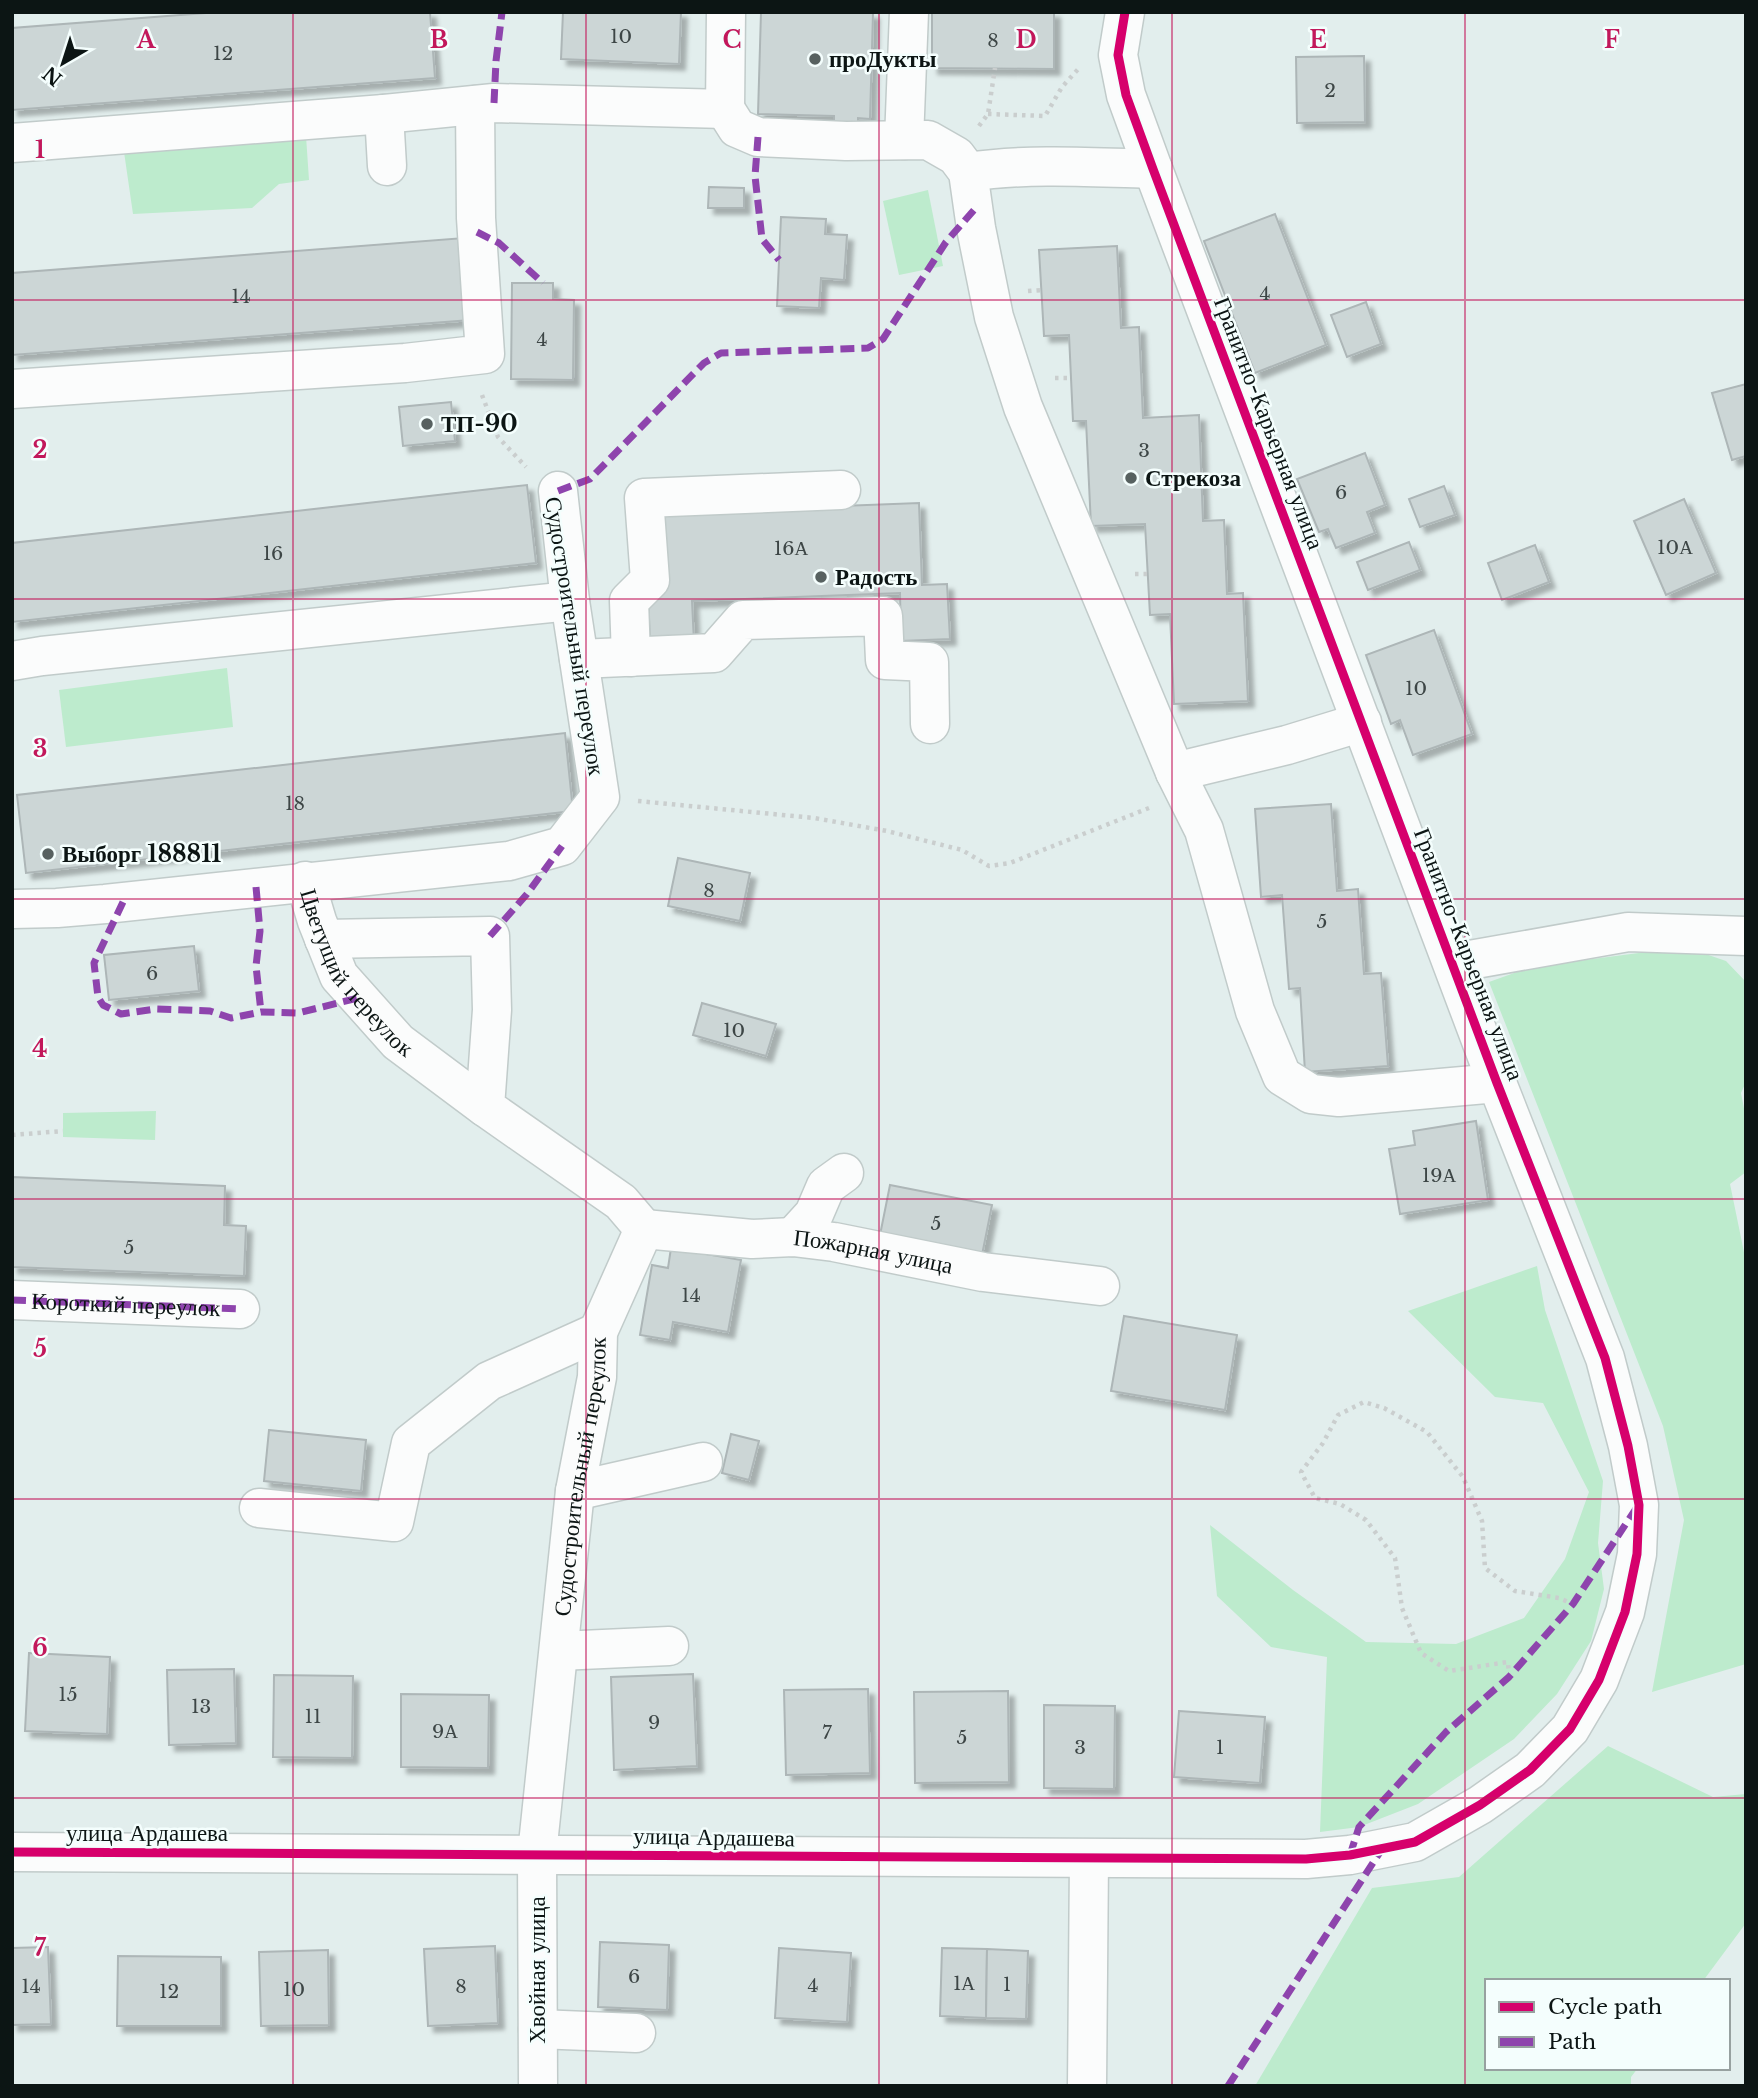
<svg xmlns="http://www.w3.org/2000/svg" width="1758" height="2098" font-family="'Libre Baskerville',serif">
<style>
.green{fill:#bdebcd}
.building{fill:#ccd6d6;stroke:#adb6b7;stroke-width:2;filter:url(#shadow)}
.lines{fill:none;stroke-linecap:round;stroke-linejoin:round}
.minor-casing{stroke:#c1cbca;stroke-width:41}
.path{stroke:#cacece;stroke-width:4.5;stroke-dasharray:3.5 5;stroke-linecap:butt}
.minor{stroke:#fbfcfc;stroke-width:38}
.quiet{stroke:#8e44ad;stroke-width:7;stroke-dasharray:14 7;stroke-linecap:butt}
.cycleway-casing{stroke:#f4fefd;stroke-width:13}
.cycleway{stroke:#d6006c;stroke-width:9}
.grid{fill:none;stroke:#c2185b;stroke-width:2;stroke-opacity:0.55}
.poi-dot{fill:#576160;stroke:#f4fefd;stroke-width:2.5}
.labels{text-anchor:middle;stroke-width:5;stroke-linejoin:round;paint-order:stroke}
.number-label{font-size:19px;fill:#3d4646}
.poi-label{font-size:23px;font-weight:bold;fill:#0c1514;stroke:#f4fefd;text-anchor:start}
.street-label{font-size:23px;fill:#0c1514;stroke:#f4fefd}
.grid-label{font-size:23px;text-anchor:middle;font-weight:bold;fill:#c2185b;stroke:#f4fefd;stroke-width:5;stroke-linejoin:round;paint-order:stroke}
</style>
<defs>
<filter id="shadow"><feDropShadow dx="6" dy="6" stdDeviation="2" flood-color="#0004"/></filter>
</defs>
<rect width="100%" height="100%" fill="#e2eeed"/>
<g class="green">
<path d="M306 136 309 180 279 184 252 208 133 214 123 145Z"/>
<path d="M928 190 943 266 899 275 883 201Z"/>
<path d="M227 668 233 727 66 747 59 690Z"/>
<path d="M1685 947 1726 961 1746 982V1082L1741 1093 1746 1119V1172L1730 1184 1746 1262V1664L1652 1692 1684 1520 1663 1426 1489 982 1531 967Z"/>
<path d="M156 1111 155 1140 63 1137V1113Z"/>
<path d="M1537 1266 1545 1310 1603 1481 1598 1543 1604 1589 1591 1641 1557 1694 1514 1739 1418 1804 1359 1827 1320 1832 1327 1657 1271 1647 1217 1596 1210 1525 1293 1590 1366 1642 1456 1644 1524 1618 1565 1559 1589 1492 1543 1403 1495 1397 1408 1311Z"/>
<path d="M1608 1746 1713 1797 1746 1794V1923L1703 1981H1487V2068H1638L1631 2077V2086H1255L1372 1888 1459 1877Z"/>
</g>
<g class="building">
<path d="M219 12H430L435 78 12 110V28Z"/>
<path d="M563 12H681L679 64 561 59Z"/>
<path d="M761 12 873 13 870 119 858 118V131L834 130V116L758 114Z"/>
<path d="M932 12H1054V69L932 68Z"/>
<path d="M1364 56 1365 122 1297 123 1296 57Z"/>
<path d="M709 187 744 188V208H708Z"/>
<path d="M1275 214 1326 345 1255 373 1204 241Z"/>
<path d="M781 217 826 219 825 234 847 235 844 280 821 278 819 308 777 306Z"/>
<path d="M464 238 471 320 12 355V273Z"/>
<path d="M1117 246 1121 328 1139 327 1143 418 1199 415 1203 521 1224 520 1227 594 1243 593 1248 701 1174 704 1170 614 1150 615 1145 524 1091 526 1086 421H1073L1069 335 1044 336 1039 250Z"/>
<path d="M512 283H553V299L574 300 573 380 511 379Z"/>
<path d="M1366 302 1381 344 1347 357 1331 315Z"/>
<path d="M1746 384V456L1732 460 1712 393Z"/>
<path d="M451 402 455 441 403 446 399 407Z"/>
<path d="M1365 453 1385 505 1367 512 1375 533 1336 548 1328 529 1319 532 1297 479Z"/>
<path d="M527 485 536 563 12 622V543Z"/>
<path d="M1444 486 1455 515 1420 527 1409 499Z"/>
<path d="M1684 499 1716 573 1666 595 1634 521Z"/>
<path d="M919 503 922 585 947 584 950 639 901 641 900 593 692 601 694 642 650 643 648 594 660 513Z"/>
<path d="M1409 542 1420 570 1368 590 1357 562Z"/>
<path d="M1535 545 1549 582 1502 600 1488 563Z"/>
<path d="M1434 630 1472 734 1413 755 1400 720 1391 724 1366 655Z"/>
<path d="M565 733 573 811 26 873 17 795Z"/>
<path d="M1331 804 1337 891 1358 889 1364 974 1381 973 1388 1066 1305 1072 1300 988 1289 989 1282 895 1261 897 1255 809Z"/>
<path d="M678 858 750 873 740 921 668 906Z"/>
<path d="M194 946 199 991 109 1000 104 955Z"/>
<path d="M702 1003 776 1024 766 1056 693 1035Z"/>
<path d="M1476 1121 1488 1200 1400 1214 1389 1149 1415 1145 1413 1131Z"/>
<path d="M12 1177 225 1186 224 1225 246 1226 244 1276 12 1267Z"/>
<path d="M890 1185 992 1205 981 1260 879 1240Z"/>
<path d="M671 1248 741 1260 728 1332 673 1322 670 1340 640 1335 652 1265 668 1268Z"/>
<path d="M1124 1316 1237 1335 1225 1410 1111 1391Z"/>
<path d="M269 1430 366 1440 361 1491 264 1481Z"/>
<path d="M731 1434 759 1441 749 1480 722 1473Z"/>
<path d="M29 1653 110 1657 107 1734 25 1731Z"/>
<path d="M234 1669 236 1743 169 1745 167 1670Z"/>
<path d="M693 1674 697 1766 614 1770 611 1677Z"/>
<path d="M274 1675 353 1676 352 1758 273 1757Z"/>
<path d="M868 1689 870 1773 786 1775 784 1690Z"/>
<path d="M1008 1691 1009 1782 915 1783 914 1692Z"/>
<path d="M401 1694 489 1695 488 1768 401 1767Z"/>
<path d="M1044 1705 1115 1706 1114 1789 1044 1788Z"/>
<path d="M1179 1711 1265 1717 1260 1783 1174 1777Z"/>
<path d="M600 1942 669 1945 667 2010 598 2007Z"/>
<path d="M495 1946 498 2023 428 2026 424 1949Z"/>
<path d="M48 1947 51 2024 12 2025V1948Z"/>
<path d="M779 1948 851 1953 847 2022 775 2018Z"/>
<path d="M942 1948 987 1949 986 2018 940 2016Z"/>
<path d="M987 1949 1028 1951 1026 2019 986 2018Z"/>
<path d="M328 1950 329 2025 261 2026 259 1952Z"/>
<path d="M118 1956 221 1957V2026H117Z"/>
</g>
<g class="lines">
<defs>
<g id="minor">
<path d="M725 109 737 128 758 137 846 141 928 140 956 156 968 172 976 228 994 317 1023 407 1175 772 1204 830 1255 1011 1282 1076 1311 1094 1339 1097 1497 1083"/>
<path d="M384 114 387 166"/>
<path d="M904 140 909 12"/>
<path d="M12 143 384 114 494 103 725 109 726 12"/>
<path d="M968 172C1031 163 1089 167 1153 169"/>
<path d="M12 389 405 363 485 354 476 218 475 105"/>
<path d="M631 657 629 601 650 580 644 498 841 490"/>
<path d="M579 659 714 653 743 620 883 616 885 660 929 662 930 724"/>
<path d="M12 661 42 656 570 601"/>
<path d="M1175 772 1287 745 1362 722"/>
<path id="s1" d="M305 881 317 921 339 976 398 1042 485 1107"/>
<path d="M12 909 57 908 105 904 509 861 562 846 600 797 570 601 558 491"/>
<path d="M324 939 490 936 492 1010 485 1107 621 1202 644 1229"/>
<path d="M1453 963 1628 932 1746 936"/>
<path id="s2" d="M644 1229 752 1239 793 1237 834 1242 983 1272 1100 1286"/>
<path d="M793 1237 814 1214 826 1186 844 1173"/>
<path d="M12 1300 240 1309"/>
<path d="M575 1491 703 1462"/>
<path d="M259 1508 394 1522 411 1443 489 1381 598 1332"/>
<path d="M559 1651 669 1646"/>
<path d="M12 1852 1306 1859 1350 1855 1415 1842 1480 1805 1530 1770 1570 1729 1599 1680 1625 1612 1637 1554 1639 1505 1628 1446 1605 1358 1497 1083 1153 169 1126 95 1118 55 1125 12"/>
<path d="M538 2029 636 2033"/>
<path id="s3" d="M538 2086 537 1854 575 1491 597 1377 598 1332 644 1229"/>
<path d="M1087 2086 1089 1859"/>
</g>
</defs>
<use href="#minor" class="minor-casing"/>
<g class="path">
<path d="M988 114 1045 116 1062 87 1080 67"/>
<path d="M979 126 988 114 995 68"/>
<path d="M1028 291 1042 290"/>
<path d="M1055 378H1072"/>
<path d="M482 395 498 437 526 467"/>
<path d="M1135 574H1148"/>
<path d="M638 801 814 818 887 831 962 850 989 866 1010 863 1149 808"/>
<path d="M12 1135 63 1131"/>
<path d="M1509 1677 1508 1662 1449 1671 1421 1653 1402 1608 1395 1558 1366 1520 1340 1504 1315 1498 1301 1472 1323 1443 1338 1415 1364 1402 1384 1408 1427 1432 1463 1477 1482 1521 1485 1568 1515 1591 1559 1598 1573 1604"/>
</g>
<use href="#minor" class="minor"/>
<g class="quiet">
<path d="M494 103 496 61 502 12"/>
<path d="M758 137 755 176 762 239 779 260"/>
<path d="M477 232 499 243 543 283"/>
<path d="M558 491 590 479 704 363 721 353 868 348 883 339 946 242 974 210"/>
<path d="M256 887 260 931 256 966 261 1012"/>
<path d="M123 902 94 963 98 997 103 1005 121 1014 155 1009 210 1011 231 1018 261 1012 298 1013 358 998"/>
<path d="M490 936 527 894 562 846"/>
<path id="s4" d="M12 1300 240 1309"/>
<path d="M1350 1855 1359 1827 1446 1732 1509 1677 1573 1604 1637 1507"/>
<path d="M1228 2086 1382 1849"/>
</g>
<defs>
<path id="cycleway" d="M12 1852 1306 1859 1350 1855 1415 1842 1480 1805 1530 1770 1570 1729 1599 1680 1625 1612 1637 1554 1639 1505 1628 1446 1605 1358 1497 1083 1153 169 1126 95 1118 55 1125 12"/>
</defs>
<use href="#cycleway" class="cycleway-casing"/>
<use href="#cycleway" class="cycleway"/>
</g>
<path class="grid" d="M293 12V2086M586 12V2086M879 12V2086M1172 12V2086M1465 12V2086M12 300H1746M12 599H1746M12 899H1746M12 1199H1746M12 1499H1746M12 1798H1746"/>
<g class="poi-dot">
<circle cx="815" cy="59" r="7"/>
<circle cx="427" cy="424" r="7"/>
<circle cx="1131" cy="478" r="7"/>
<circle cx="821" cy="577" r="7"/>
<circle cx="48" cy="854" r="7"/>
</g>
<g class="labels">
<g class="number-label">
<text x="621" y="43">10</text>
<text x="993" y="47">8</text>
<text x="223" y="60">12</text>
<text x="1330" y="97">2</text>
<text x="1265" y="300">4</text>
<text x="241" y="303">14</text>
<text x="542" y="346">4</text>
<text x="1144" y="457">3</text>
<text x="1341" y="499">6</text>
<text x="1675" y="554">10А</text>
<text x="791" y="555">16А</text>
<text x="273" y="560">16</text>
<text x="1416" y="695">10</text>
<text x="295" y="810">18</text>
<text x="709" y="897">8</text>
<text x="1322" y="928">5</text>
<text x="152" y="980">6</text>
<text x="734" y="1037">10</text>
<text x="1439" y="1182">19А</text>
<text x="936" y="1230">5</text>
<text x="129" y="1254">5</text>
<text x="691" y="1302">14</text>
<text x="68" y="1701">15</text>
<text x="201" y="1713">13</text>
<text x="313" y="1723">11</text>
<text x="654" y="1729">9</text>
<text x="445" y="1738">9А</text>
<text x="827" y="1739">7</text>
<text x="962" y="1744">5</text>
<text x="1080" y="1754">3</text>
<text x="1220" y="1754">1</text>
<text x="634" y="1983">6</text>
<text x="964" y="1990">1А</text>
<text x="1007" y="1991">1</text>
<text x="813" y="1992">4</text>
<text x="31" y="1993">14</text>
<text x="461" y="1993">8</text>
<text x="294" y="1996">10</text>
<text x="169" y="1998">12</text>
</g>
<g class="poi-label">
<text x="829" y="67">проДукты</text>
<text x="441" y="432">ТП-90</text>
<text x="1145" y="486">Стрекоза</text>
<text x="835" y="585">Радость</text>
<text x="62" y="862">Выборг 188811</text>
</g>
<g class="street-label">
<text transform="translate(1269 423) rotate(69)" y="8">Гранитно-Карьерная улица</text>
<text transform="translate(575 636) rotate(81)" y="8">Судостроительный переулок</text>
<text transform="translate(1469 954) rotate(69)" y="8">Гранитно-Карьерная улица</text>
<text dy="8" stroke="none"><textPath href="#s1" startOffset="107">Цветущий переулок</textPath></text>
<text dy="8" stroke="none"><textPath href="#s2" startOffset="231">Пожарная улица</textPath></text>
<text dy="8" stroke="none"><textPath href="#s4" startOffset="114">Короткий переулок</textPath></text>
<text dy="8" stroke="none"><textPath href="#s3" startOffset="612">Судостроительный переулок</textPath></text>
<text x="147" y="1841">улица Ардашева</text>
<text transform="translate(714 1837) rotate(1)" y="8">улица Ардашева</text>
<text transform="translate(537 1970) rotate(-90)" y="8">Хвойная улица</text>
</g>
</g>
<g class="grid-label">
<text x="146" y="48">A</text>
<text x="439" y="48">B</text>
<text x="732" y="48">C</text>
<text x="1026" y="48">D</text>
<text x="1318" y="48">E</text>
<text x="1612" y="48">F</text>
<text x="40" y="158">1</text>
<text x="40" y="458">2</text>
<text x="40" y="757">3</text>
<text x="40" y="1057">4</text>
<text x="40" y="1357">5</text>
<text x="40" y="1656">6</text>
<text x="40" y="1956">7</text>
</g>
<rect width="1758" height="2098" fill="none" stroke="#0c1514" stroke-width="28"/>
<rect x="1485" y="1979" width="245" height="91" fill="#f4fefd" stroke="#97a1a0" stroke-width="2"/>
<rect x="1499" y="2002" width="35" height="10" fill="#d6006c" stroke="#97a1a0" stroke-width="2"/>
<text x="1548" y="2014" font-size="21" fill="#0c1514">Cycle path</text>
<rect x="1499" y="2037" width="35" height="10" fill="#8e44ad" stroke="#97a1a0" stroke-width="2"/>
<text x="1548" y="2049" font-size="21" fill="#0c1514">Path</text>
<g transform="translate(63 63) rotate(219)" stroke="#f4fefd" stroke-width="5" paint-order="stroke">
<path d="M0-5L12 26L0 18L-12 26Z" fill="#0c1514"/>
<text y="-10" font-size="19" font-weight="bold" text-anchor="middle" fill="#0c1514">N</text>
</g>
</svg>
